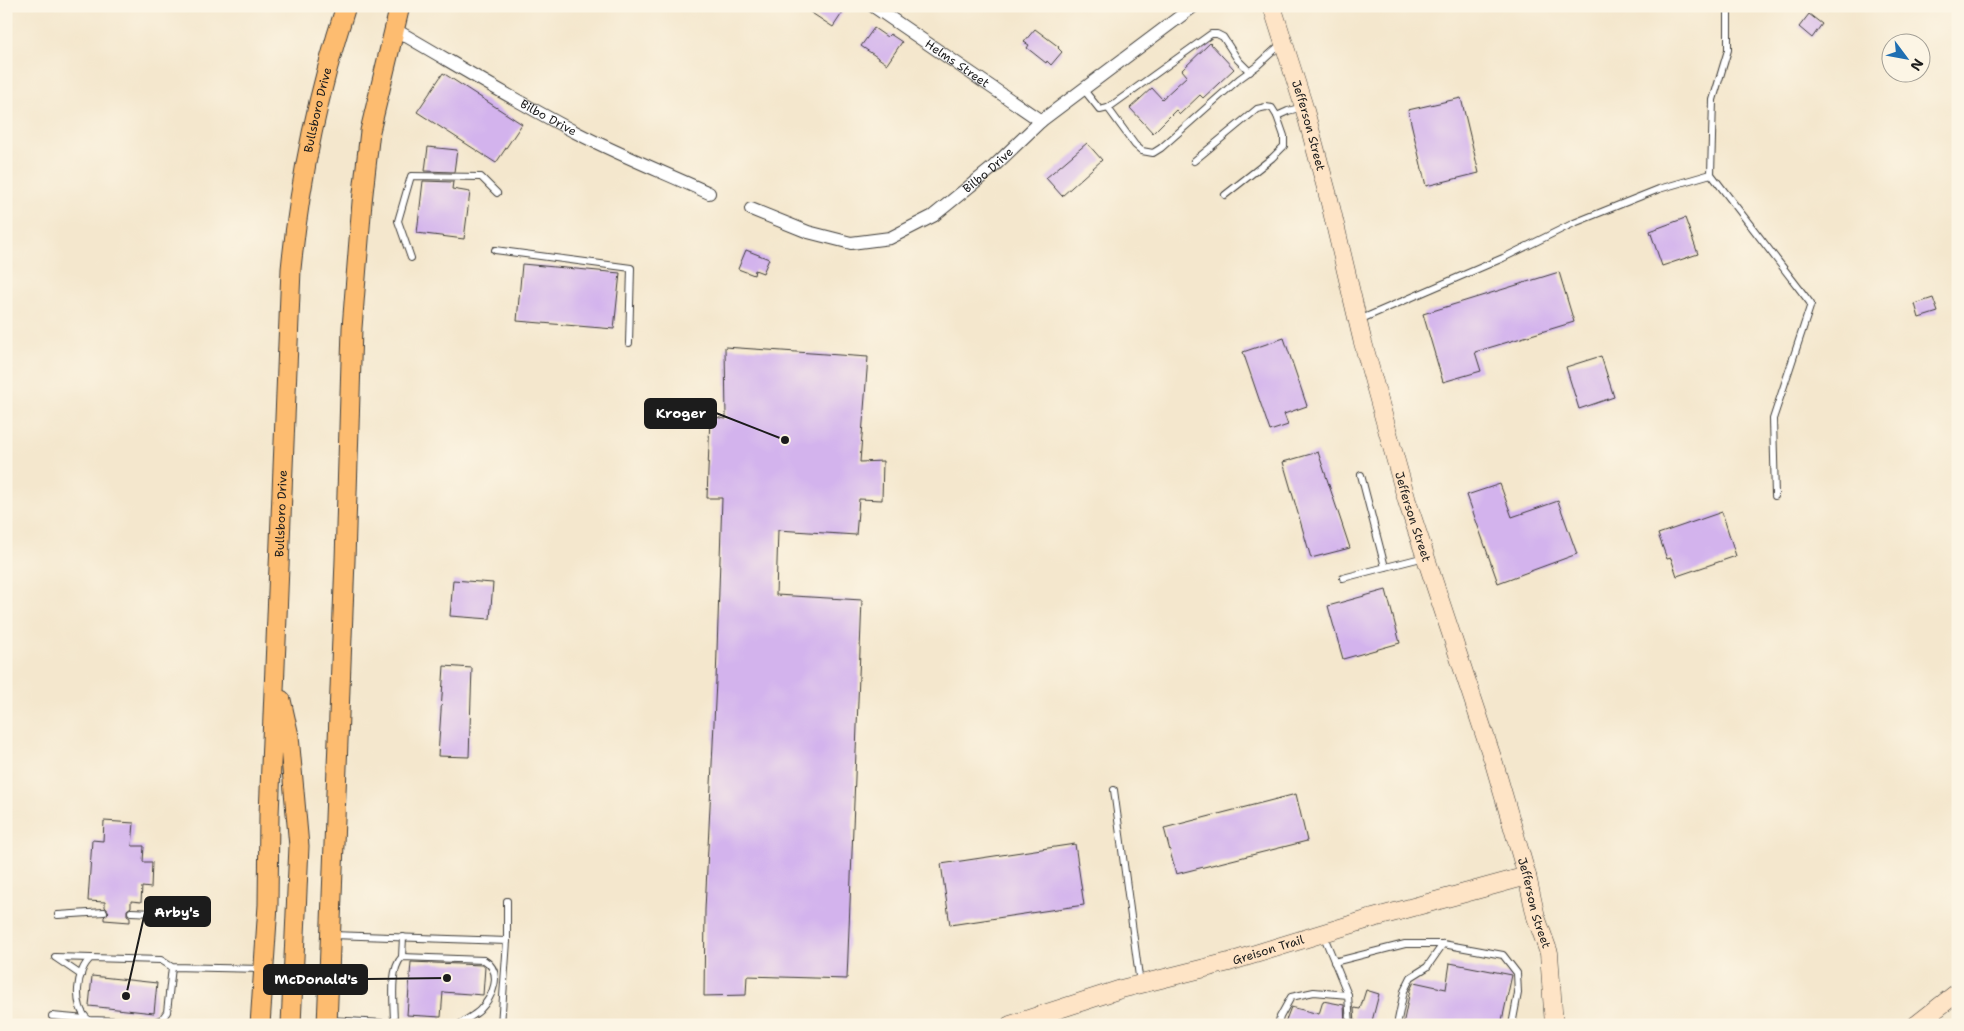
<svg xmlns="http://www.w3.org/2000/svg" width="1964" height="1031" font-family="'Shantell Sans',sans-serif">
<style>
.building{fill:#d3b3ed}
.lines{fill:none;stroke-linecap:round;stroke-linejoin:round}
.lane-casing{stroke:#3c3a37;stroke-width:8}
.street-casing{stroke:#3c3a37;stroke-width:14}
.secondary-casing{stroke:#3c3a37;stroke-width:19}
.primary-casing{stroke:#3c3a37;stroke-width:21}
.lane{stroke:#fff;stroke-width:6}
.street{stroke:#fff;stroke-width:12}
.secondary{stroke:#fee4c6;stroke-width:18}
.primary{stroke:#fdbc70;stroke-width:19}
.labels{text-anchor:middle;stroke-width:5;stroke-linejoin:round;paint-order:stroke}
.street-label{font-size:12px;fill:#1c1c1c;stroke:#fcf5e5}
.leader{fill:none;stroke:#1c1c1c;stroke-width:2}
.callout-dot{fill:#1c1c1c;stroke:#fcf5e5;stroke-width:2}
.callout{fill:#1c1c1c;stroke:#1c1c1c;stroke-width:2}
.callout-label{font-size:14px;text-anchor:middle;font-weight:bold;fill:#fff}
</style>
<rect width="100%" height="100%" fill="#fcf5e5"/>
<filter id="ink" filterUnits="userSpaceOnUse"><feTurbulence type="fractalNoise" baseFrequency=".02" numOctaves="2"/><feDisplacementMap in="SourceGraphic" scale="10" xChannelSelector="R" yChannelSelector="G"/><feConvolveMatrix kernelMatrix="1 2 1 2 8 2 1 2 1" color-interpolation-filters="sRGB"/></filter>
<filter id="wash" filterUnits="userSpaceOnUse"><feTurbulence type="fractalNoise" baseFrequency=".0096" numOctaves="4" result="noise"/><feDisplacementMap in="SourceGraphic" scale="20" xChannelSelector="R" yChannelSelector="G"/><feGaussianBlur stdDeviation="1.12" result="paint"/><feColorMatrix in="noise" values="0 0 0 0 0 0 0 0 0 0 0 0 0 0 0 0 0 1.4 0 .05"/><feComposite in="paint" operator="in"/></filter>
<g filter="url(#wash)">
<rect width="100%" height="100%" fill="#f4e7cd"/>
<g id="blocks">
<g class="building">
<path d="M801 6H847L833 27Z"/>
<path d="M1809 14 1822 24 1812 38 1799 27Z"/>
<path d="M874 28 887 37 890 34 902 42 887 64 861 46Z"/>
<path d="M1035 29 1059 47 1058 48 1062 52 1051 65 1047 61 1046 63 1027 48 1029 45 1024 42Z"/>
<path d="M1210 43 1234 69 1203 98 1200 95 1180 114 1176 110 1153 133 1130 108 1152 88 1162 99 1187 76 1182 70Z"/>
<path d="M443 73 522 124 496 163 417 112Z"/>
<path d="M1461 98 1479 173 1426 186 1408 110Z"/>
<path d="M1087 143 1102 160 1062 196 1046 178Z"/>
<path d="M428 147 457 150 454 172 425 171Z"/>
<path d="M423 181 453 182 452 189 470 192 464 239 417 233Z"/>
<path d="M1685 218 1698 254 1662 266 1650 231Z"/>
<path d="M746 250 769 259 763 273 755 270 754 275 738 269Z"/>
<path d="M522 264 620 273 614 329 517 321Z"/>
<path d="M1559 272 1574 322 1475 352 1481 371 1443 382 1423 314Z"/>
<path d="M1933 298 1938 312 1919 318 1915 304Z"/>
<path d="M1284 338 1307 406 1284 414 1288 425 1270 431 1243 352Z"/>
<path d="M725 347 868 357 860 462 883 461 882 500 859 499 856 535 778 530 776 595 862 600 847 979 747 976 746 995 704 996 705 910 716 681 722 498H707L710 416 726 419Z"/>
<path d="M1601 356 1614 397 1579 409 1566 367Z"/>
<path d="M1318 452 1350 548 1311 558 1283 462Z"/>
<path d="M1500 484 1512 517 1558 501 1577 554 1498 583 1467 495Z"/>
<path d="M1722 512 1736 556 1677 576 1671 558 1667 559 1658 534Z"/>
<path d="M453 580 493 583 490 619 450 616Z"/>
<path d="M1386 590 1400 643 1343 659 1328 606Z"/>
<path d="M444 666 472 668 469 757 438 756Z"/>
<path d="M1296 794 1307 841 1176 874 1164 828Z"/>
<path d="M104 821 134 823 132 846H144L143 862H152L151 888 142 887 141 902 131 901V907L127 910V915L130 917V922L104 920V917L109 912 105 907V902L88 901 92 840 103 841Z"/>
<path d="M1075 844 1084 905 950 925 941 864Z"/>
<path d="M411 962 482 965 485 967 483 995 443 992 441 1017 407 1015Z"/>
<path d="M1450 963 1512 975 1501 1025H1403L1410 990 1414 982 1446 989Z"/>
<path d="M92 976 157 983 154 1013 89 1006Z"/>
<path d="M1366 990 1379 994 1371 1025H1355L1354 1008 1360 1009Z"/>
<path d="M1323 1001 1344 1005 1345 1025H1284L1291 1007 1319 1014Z"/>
</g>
</g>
</g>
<g filter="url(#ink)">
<use href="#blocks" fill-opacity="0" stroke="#3c3a37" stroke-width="1"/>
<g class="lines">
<defs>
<g id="lane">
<path d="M1084 90 1100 110 1108 108 1211 34H1217L1223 37 1238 60 1250 72"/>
<path d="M1108 108 1135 145 1142 151 1153 153 1161 148 1239 79 1257 66 1282 43"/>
<path d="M1194 161 1257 109 1266 107 1272 108 1277 116 1288 111 1303 107"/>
<path d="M1711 174 1713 100 1728 50V6"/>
<path d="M1225 195 1272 158 1284 146V136L1277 116"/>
<path d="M495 250 631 268 629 343"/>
<path d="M411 258 398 221 411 176 481 177 497 193"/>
<path d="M1359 320 1503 258 1574 223 1659 189 1711 174 1811 304 1773 419 1775 496"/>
<path d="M1361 475 1385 567"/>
<path d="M1343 578 1425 557"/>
<path d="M1114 790 1140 984"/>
<path d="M131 912 178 914"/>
<path d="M58 915 104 912"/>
<path d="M1323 934 1348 995 1350 1025"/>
<path d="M332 935 507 941 501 1025"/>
<path d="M507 941V901"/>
<path d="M55 957 91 958"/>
<path d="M402 957 403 937"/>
<path d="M56 958 81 975"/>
<path d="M1334 962 1405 944H1443L1503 955 1517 973 1518 993 1512 1025"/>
<path d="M172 967 167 1012 162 1019 155 1022 89 1020C72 1008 76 970 91 958L161 960 172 967 263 969"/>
<path d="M52 1016 86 1019"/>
<path d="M328 1020 420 1025"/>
<path d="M394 1023C394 1005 389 970 402 957L484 960C504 972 493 997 479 1011 473 1016 465 1020 459 1025"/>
<path d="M1278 1025 1280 1017 1291 997 1314 992 1348 995"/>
<path d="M1397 1025 1404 991 1411 977 1427 967 1443 944"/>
</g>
<g id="street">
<path id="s1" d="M873 6 1041 121"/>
<path id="s2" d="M394 29C455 64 515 101 577 133 620 155 665 173 709 193"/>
<path id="s3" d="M751 209 808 232 851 243 890 238 933 216 991 169 1041 121 1194 6"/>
</g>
<g id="secondary">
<path id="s4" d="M1272 6 1304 107 1329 199 1362 339 1407 501 1494 763 1527 876 1536 917 1549 953 1554 1025"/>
<path id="s5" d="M1010 1025 1121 989 1229 962 1366 920 1527 876"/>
<path d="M1916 1025 1958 992"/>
</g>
<g id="primary">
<path d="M281 700 289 736 299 846 291 1025"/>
<path id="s6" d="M260 1025 268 905 269 815 291 269C300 179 318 92 346 6"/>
<path d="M327 1025 345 560 352 328 362 202 370 131 400 6"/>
</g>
</defs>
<use href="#lane" class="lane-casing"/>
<use href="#street" class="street-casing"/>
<use href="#secondary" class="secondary-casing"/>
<use href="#primary" class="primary-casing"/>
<use href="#lane" class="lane"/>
<use href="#street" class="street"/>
<use href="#secondary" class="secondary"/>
<use href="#primary" class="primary"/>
</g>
</g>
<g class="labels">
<g class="street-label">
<text dy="4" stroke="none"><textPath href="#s1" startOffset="102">Helms Street</textPath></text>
<text dy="4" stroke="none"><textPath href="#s6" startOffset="918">Bullsboro Drive</textPath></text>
<text dy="4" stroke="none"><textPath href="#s2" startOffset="178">Bilbo Drive</textPath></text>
<text dy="4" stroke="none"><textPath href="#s4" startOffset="125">Jefferson Street</textPath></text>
<text dy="4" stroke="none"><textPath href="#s3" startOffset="265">Bilbo Drive</textPath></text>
<text dy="4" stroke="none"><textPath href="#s6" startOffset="512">Bullsboro Drive</textPath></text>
<text dy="4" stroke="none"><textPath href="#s4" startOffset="530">Jefferson Street</textPath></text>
<text dy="4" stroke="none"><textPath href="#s4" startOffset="935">Jefferson Street</textPath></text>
<text dy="4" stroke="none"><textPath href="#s5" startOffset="269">Greison Trail</textPath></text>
</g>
</g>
<path class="leader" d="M785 440L716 413M126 996L145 912M447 978L367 979"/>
<g class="callout-dot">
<circle cx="785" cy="440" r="5"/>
<circle cx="126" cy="996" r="5"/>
<circle cx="447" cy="978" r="5"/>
</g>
<g class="callout">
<rect x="645" y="399" width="71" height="29" rx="5"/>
<rect x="145" y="897" width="65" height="29" rx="5"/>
<rect x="264" y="965" width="103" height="29" rx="5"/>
</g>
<g class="callout-label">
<text x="681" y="418">Kroger</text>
<text x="177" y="917">Arby's</text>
<text x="316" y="984">McDonald's</text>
</g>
<rect width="1964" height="1031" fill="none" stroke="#fcf5e5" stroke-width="25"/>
<g transform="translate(1906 58) rotate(122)"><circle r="24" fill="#fcf5e5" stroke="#a29e95"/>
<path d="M0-4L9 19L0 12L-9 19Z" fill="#1f6fb2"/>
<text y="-8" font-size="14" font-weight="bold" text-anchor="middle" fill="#1c1c1c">N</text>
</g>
</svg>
